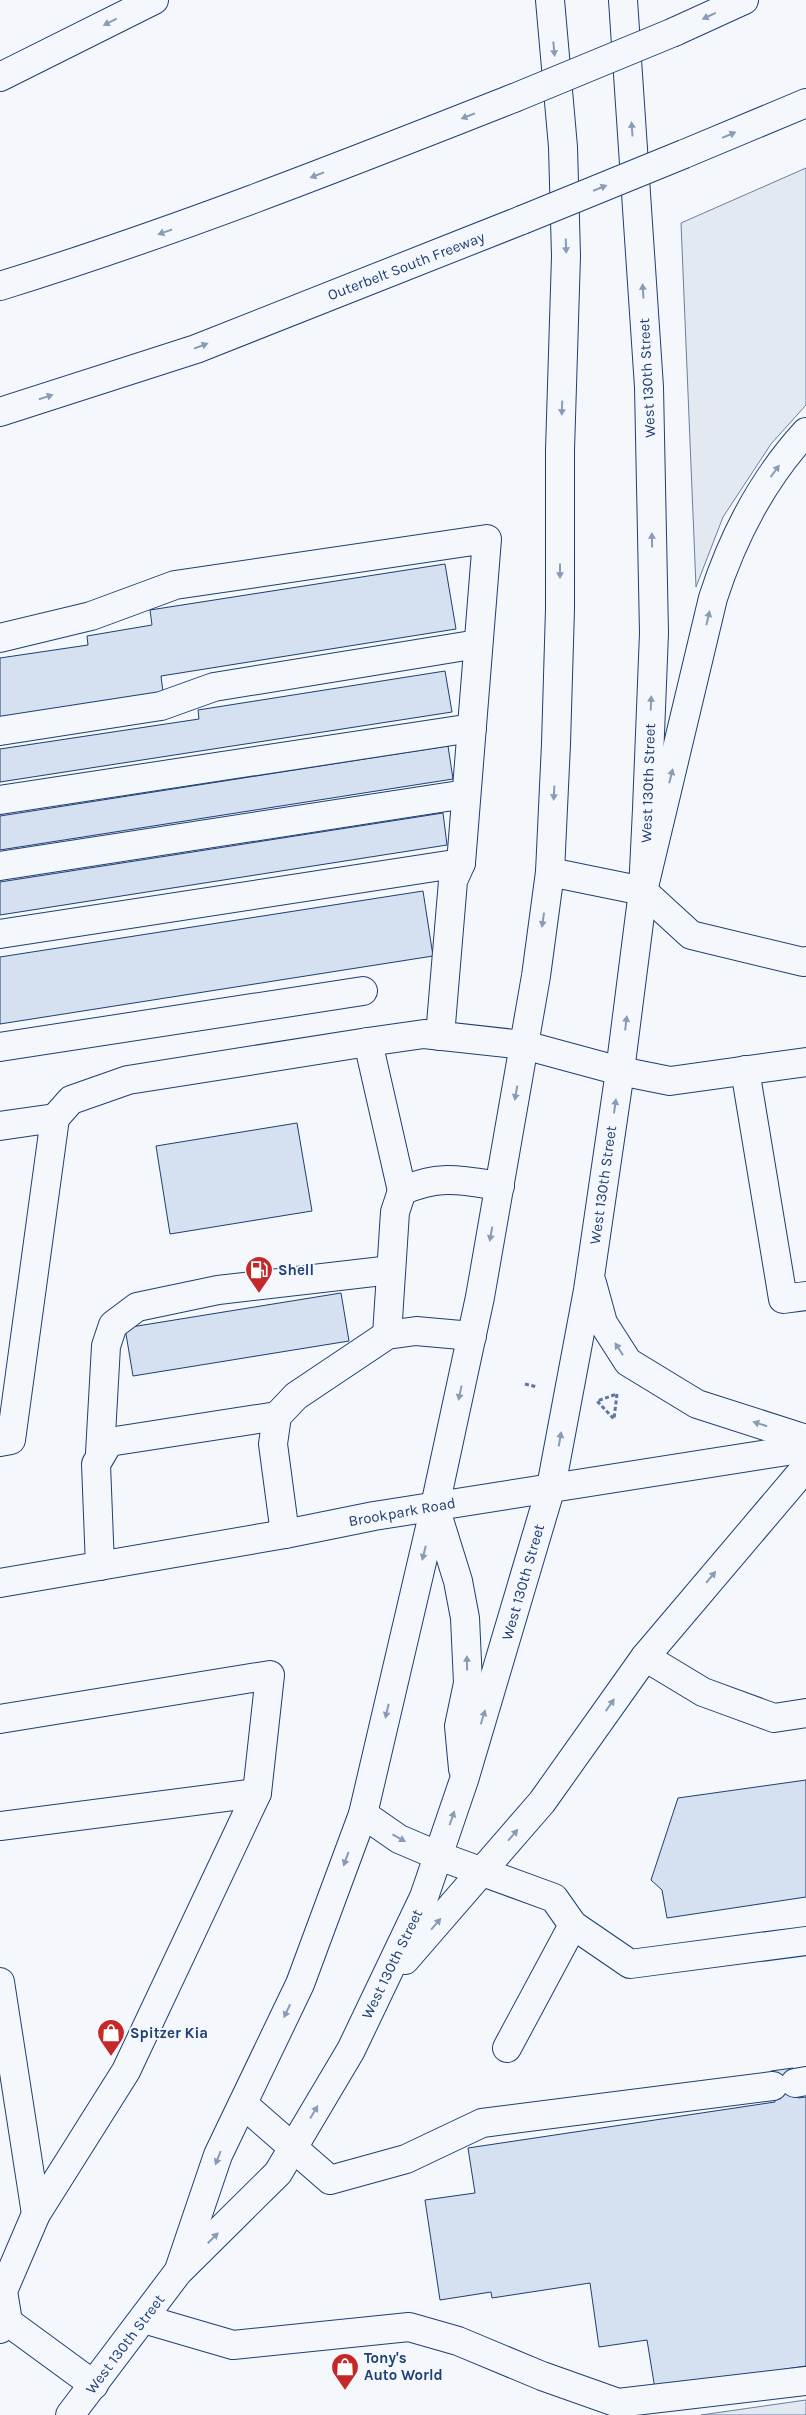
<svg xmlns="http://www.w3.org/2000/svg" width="806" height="2415" font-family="Karla,sans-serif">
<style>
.green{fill:#e3e9f0;stroke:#687fa3}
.building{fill:#d5e0f0;stroke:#1d3f73}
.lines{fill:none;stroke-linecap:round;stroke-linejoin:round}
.minor-casing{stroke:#1d3f73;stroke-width:30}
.major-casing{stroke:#1d3f73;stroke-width:30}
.highway-casing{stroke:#1d3f73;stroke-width:30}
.path{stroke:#5e769c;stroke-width:3;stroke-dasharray:4 2.5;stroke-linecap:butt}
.minor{stroke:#f4f7fb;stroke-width:28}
.major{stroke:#f4f7fb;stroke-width:28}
.highway{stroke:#f4f7fb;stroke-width:28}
.highway-bridge-casing{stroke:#1d3f73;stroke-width:30;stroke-linecap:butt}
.highway-bridge{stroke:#f4f7fb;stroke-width:28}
.oneway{fill:#889bb7}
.labels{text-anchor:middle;stroke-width:4;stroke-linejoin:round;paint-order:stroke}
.street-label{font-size:15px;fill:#1d3f73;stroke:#f4f7fb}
.poi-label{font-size:15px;font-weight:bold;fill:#1d3f73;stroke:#f4f7fb;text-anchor:start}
</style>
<rect width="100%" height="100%" fill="#f4f7fb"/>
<g class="green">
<path d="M806 168V405L771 444 723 517 696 587 681 223Z"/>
<path d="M806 2400V2415H701Z"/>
</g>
<g class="building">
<path d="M445 564 456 629 161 676 163 692 0 717V658L88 645 87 636 152 625 150 610Z"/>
<path d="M445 671 452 712 0 782V749L199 719 198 710Z"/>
<path d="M448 746 453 779 0 850V816Z"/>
<path d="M443 813 447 845 0 915V882Z"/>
<path d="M423 891 433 956 0 1024V957Z"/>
<path d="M297 1123 312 1211 170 1234 156 1146Z"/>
<path d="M341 1293 349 1341 133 1376 125 1328Z"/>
<path d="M806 1780V1897L667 1918 662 1890 651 1880 678 1798Z"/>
<path d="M793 2068 798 2098 806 2097V2366L655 2389 647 2340 599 2347 590 2283 492 2298 491 2292 440 2300 425 2200 475 2193 468 2148 775 2102 771 2071Z"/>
</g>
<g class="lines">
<defs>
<g id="minor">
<path d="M0 638 91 616 175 585 487 539 461 863"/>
<path d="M0 731 161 706 214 687 478 644"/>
<path d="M0 800 472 728"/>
<path d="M0 866 466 794"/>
<path d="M643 891 691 935 803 962 806 961"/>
<path d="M0 934 461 863 453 881 440 1036"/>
<path d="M368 1042 402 1191"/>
<path d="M0 1047 363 991"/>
<path d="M745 1070 783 1299 806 1296"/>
<path d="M620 1071 670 1081 806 1062"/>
<path d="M0 1126 55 1118 71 1100 128 1080 368 1042 424 1034 524 1045"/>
<path d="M387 1335 395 1212 402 1191C438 1174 462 1180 500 1186"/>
<path d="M0 1442 11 1440 55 1118"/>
<path d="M100 1453 106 1346 113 1325 137 1307 218 1290 391 1270"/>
<path d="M285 1534 273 1444 277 1416 296 1396 387 1335 416 1331 472 1336"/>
<path d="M100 1566 96 1464 109 1442 277 1416"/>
<path d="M645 1657 703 1692 774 1718 806 1713"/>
<path d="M0 1719 270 1675 257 1793 126 2071 36 2214 3 2291 8 2322 0 2329"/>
<path d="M0 1826 257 1793"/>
<path d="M439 1856 554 1898 573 1925 630 1964 806 1941"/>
<path d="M0 1982 36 2214"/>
<path d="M507 2048 573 1925"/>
<path d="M795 2083 806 2081"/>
<path d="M243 2104 330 2180 406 2159 482 2123 773 2086"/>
<path d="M144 2319 233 2345 409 2327 458 2341 542 2376 618 2403 806 2381"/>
<path d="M8 2322 94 2385"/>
</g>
<g id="major">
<path d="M550 872 643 891"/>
<path d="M524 1045 620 1071"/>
<path d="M592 1283 603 1323 628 1362 697 1404 806 1439"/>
<path d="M435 1507 458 1581 465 1618 468 1683 459 1726 463 1769"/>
<path d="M0 1583 285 1534 374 1516 806 1448"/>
<path d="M363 1814 399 1839 439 1856"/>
<path d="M405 1960 542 1802 645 1657 806 1467"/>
<path d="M180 2267 218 2155 300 1984 363 1814 435 1506 480 1297 536 976 550 872 556 744 560 609V450L566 256 563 147 550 0"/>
<path d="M70 2415 178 2272 278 2173 351 2050 424 1897 464 1780 551 1487 588 1290 620 1071 643 891 647 809 654 633 649 387 623 0"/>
</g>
<g id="highway">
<path d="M674 32 744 0"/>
<path d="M0 77 154 0"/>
<path d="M684 154 806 103"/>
<path d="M0 286C175 232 344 165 514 98"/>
<path d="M0 412 196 349 522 220"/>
<path d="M643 891 713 598C733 536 761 481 806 432"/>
</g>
</defs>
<use href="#minor" class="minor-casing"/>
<use href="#major" class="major-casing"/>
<use href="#highway" class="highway-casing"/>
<g class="path">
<path d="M525 1384 537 1387"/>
<path d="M617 1394 614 1419 597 1401Z"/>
</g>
<use href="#minor" class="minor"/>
<use href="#major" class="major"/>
<use href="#highway" class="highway"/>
<defs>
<g id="highway-bridge">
<path d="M514 98 674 32"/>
<path d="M522 220 684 154"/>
</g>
</defs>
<use href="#highway-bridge" class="highway-bridge-casing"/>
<use href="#highway-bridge" class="highway-bridge"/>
</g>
<defs><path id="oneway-solid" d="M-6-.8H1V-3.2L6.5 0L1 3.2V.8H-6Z" transform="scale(1.25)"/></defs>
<g class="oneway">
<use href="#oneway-solid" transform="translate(709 16) rotate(155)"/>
<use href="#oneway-solid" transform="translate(110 22) rotate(153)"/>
<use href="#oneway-solid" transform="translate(554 49) rotate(85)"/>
<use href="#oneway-solid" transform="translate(468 116) rotate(159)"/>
<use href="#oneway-solid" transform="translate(632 129) rotate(-94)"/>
<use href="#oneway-solid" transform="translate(729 135) rotate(-23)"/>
<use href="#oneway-solid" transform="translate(317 175) rotate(159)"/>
<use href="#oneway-solid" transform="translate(600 188) rotate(-22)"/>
<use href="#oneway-solid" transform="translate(165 232) rotate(161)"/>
<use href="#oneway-solid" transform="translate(566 246) rotate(88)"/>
<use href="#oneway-solid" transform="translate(643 291) rotate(-94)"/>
<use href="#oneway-solid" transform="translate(201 346) rotate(-21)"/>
<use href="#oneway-solid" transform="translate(46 397) rotate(-18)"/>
<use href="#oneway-solid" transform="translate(562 408) rotate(92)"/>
<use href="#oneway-solid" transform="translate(775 471) rotate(-54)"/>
<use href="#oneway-solid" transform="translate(652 540) rotate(-91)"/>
<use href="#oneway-solid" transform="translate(560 571) rotate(90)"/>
<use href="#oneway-solid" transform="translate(708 618) rotate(-77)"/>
<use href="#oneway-solid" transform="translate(651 703) rotate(-88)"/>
<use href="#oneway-solid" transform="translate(671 776) rotate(-76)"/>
<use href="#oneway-solid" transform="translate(554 793) rotate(93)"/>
<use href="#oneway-solid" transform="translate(543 920) rotate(98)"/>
<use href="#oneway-solid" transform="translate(626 1023) rotate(-83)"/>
<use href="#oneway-solid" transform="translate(516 1093) rotate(100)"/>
<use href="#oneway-solid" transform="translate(615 1106) rotate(-82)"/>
<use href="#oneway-solid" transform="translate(491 1234) rotate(100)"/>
<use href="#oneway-solid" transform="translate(619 1349) rotate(-123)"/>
<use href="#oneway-solid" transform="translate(460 1393) rotate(102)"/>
<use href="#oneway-solid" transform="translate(760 1424) rotate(-162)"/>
<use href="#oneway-solid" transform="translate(560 1439) rotate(-80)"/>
<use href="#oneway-solid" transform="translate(424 1553) rotate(104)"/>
<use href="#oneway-solid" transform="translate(711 1577) rotate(-50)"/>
<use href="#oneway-solid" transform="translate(467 1663) rotate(-91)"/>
<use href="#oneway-solid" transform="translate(610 1705) rotate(-55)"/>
<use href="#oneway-solid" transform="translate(387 1711) rotate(103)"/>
<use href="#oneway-solid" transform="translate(483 1717) rotate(-73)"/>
<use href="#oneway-solid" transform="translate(452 1818) rotate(-71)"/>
<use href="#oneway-solid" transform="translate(513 1835) rotate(-49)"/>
<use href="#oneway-solid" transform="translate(399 1838) rotate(29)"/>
<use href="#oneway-solid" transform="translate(346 1859) rotate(110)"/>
<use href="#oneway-solid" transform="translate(436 1924) rotate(-49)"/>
<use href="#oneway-solid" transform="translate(287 2011) rotate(115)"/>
<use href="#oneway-solid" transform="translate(314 2112) rotate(-59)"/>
<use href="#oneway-solid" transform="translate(218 2158) rotate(111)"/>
<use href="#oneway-solid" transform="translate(213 2238) rotate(-45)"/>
</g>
<defs>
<symbol id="fuel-pin" viewBox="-11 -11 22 30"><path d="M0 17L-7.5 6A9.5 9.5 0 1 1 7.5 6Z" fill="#c62828" stroke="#f4f7fb"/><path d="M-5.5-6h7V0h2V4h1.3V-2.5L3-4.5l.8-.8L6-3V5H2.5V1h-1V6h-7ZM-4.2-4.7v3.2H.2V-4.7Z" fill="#fff"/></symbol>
<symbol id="shop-pin" viewBox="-11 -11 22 30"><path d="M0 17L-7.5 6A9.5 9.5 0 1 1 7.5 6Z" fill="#c62828" stroke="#f4f7fb"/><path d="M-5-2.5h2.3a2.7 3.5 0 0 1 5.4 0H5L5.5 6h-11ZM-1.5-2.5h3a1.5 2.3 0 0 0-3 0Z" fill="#fff"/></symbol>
</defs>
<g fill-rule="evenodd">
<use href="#fuel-pin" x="243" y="1254" width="32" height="43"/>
<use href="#shop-pin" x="95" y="2017" width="32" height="43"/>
<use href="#shop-pin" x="329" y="2351" width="32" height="43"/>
</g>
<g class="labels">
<g class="street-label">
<text transform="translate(406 266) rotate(-21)" y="5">Outerbelt South Freeway</text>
<text transform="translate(647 378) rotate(-93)" y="5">West 130th Street</text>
<text transform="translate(648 783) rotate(-88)" y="5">West 130th Street</text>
<text transform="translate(603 1185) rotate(-82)" y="5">West 130th Street</text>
<text transform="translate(402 1512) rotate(-10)" y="5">Brookpark Road</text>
<text transform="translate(523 1582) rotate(-74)" y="5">West 130th Street</text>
<text transform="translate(392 1964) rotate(-64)" y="5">West 130th Street</text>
<text transform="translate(125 2344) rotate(-53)" y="5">West 130th Street</text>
</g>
<g class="poi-label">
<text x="278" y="1275">Shell</text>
<text x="130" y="2038">Spitzer Kia</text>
<text x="364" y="2363">Tony's<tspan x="364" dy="17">Auto World</tspan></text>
</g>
</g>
</svg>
